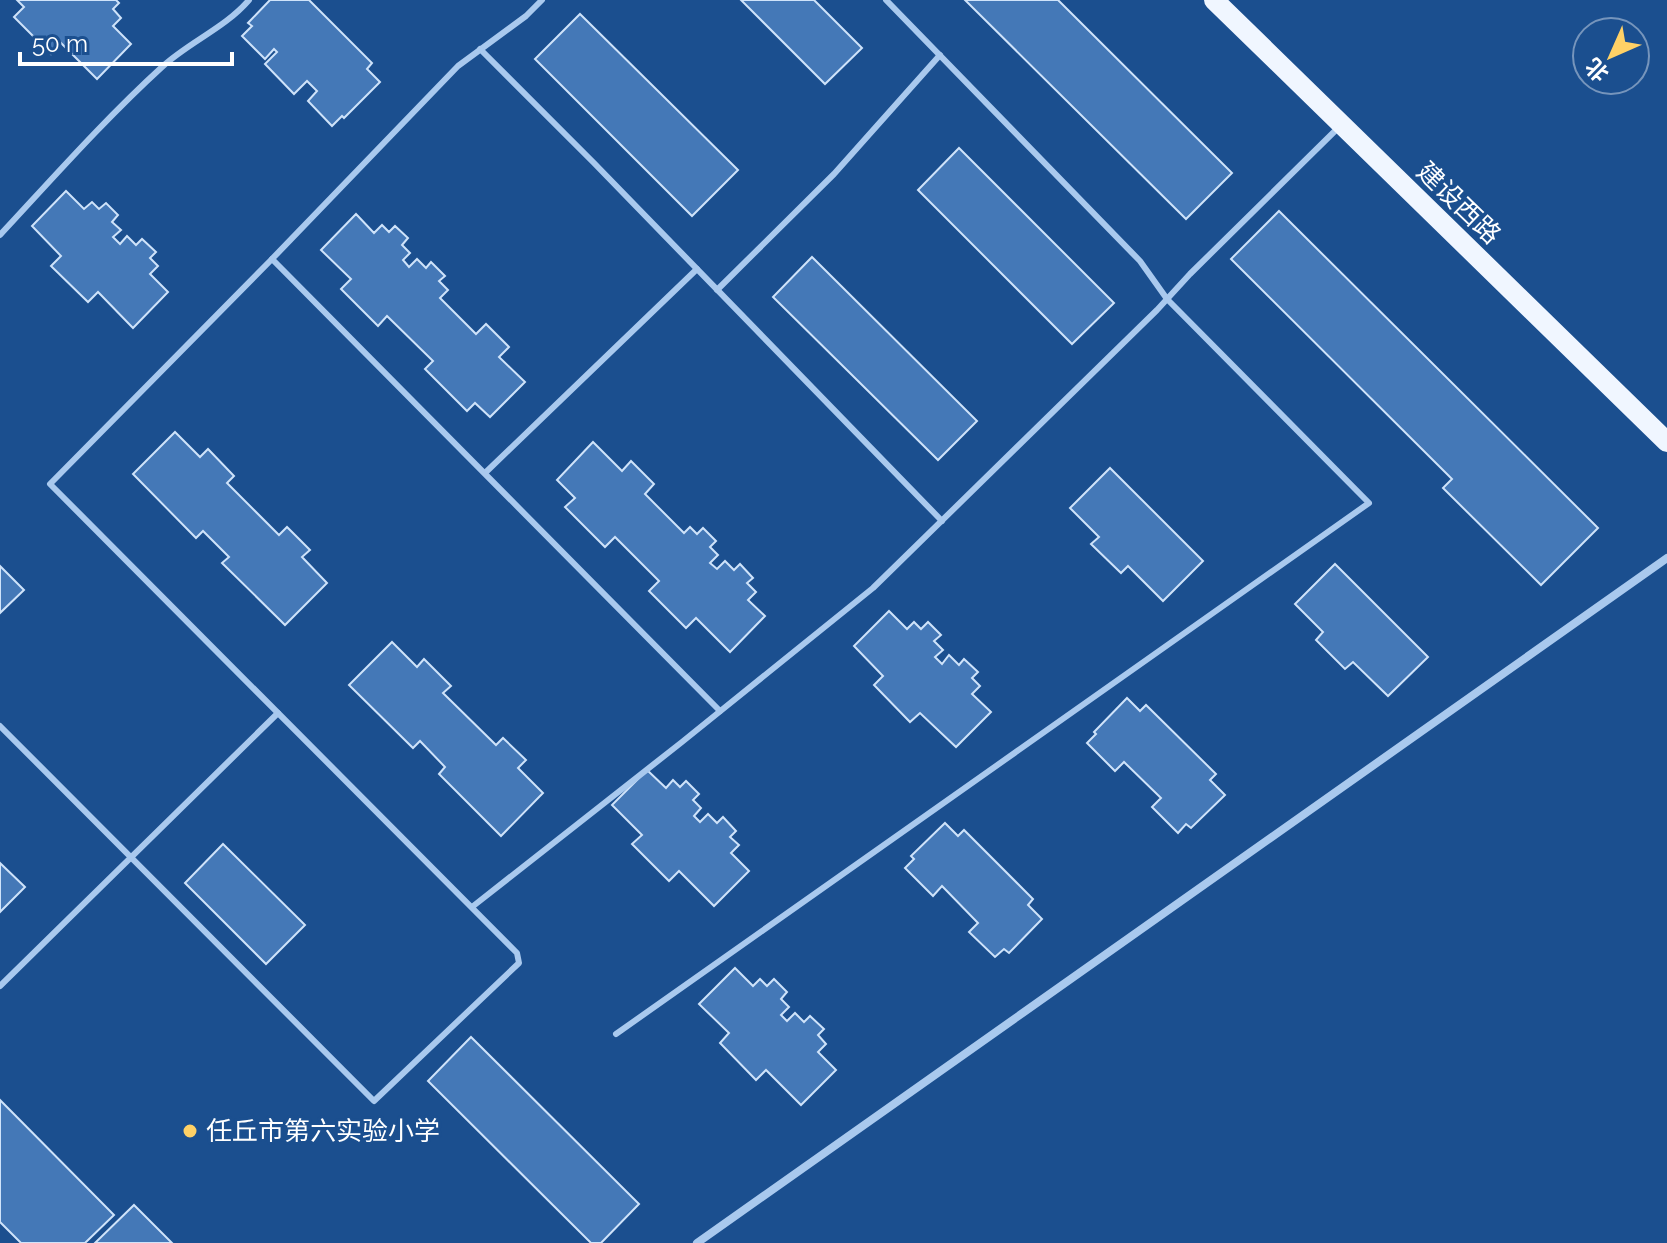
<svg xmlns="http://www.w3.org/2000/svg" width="1667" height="1243" font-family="Raleway,'Noto Sans SC',sans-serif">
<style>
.building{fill:#4478b7;stroke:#cfe3fa;stroke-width:2}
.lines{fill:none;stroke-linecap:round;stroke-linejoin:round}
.lane{stroke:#a9c9ee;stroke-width:6}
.street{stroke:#a9c9ee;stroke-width:8}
.primary{stroke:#f0f6ff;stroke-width:20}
.poi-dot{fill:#ffd166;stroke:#1b4f8f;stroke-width:3}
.labels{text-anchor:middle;stroke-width:6;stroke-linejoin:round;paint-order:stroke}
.street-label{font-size:26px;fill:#fff;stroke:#1b4f8f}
.poi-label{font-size:26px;fill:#fff;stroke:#1b4f8f;text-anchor:start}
</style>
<rect width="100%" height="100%" fill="#1b4f8f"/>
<g class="building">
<path d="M17 0H116L119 3 113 9 121 18 113 26 131 44 97 79 61 43 51 54 14 17 24 7Z"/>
<path d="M270 0H309L372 63 367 69 380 82 344 118 342 116 332 126 308 101 317 91 307 81 294 94 265 64 277 52 274 49 265 59 242 36 252 26 248 23Z"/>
<path d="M741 0H814L862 48 825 84Z"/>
<path d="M965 0H1058L1232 173 1186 219Z"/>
<path d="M580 14 738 170 692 216 535 59Z"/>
<path d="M959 148 1114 303 1072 344 918 190Z"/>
<path d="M66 191 84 209 92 202 99 209 106 203 118 215 112 222 121 230 113 237 120 244 127 236 136 245 142 239 156 252 150 258 158 266 150 274 168 292 133 328 98 292 88 302 51 266 61 256 32 226Z"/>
<path d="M1279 211 1598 528 1541 585 1443 488 1452 479 1231 259Z"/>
<path d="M356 214 374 233 382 225 389 232 395 226 408 238 402 245 410 253 403 260 409 267 417 259 426 268 431 262 445 276 439 281 448 290 440 298 476 334 486 324 509 347 499 357 525 382 490 417 475 403 467 411 425 369 433 361 387 316 378 326 341 289 351 279 321 250Z"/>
<path d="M812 257 977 421 938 460 773 297Z"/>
<path d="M175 432 200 457 208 449 234 476 227 483 279 535 287 527 310 550 302 557 327 583 285 625 222 563 229 557 203 531 196 538 133 474Z"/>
<path d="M593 442 622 471 631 461 654 484 645 494 684 533 690 527 697 534 703 528 716 541 710 547 718 555 710 563 717 569 725 561 734 570 740 564 753 578 747 583 756 592 748 600 765 616 730 652 696 618 686 628 649 591 659 581 615 537 605 547 565 507 575 498 557 480Z"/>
<path d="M1110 468 1203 561 1163 601 1128 566 1121 573 1091 544 1099 537 1070 508Z"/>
<path d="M1335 564 1428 657 1388 696 1353 662 1345 669 1316 640 1323 632 1295 604Z"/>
<path d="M0 566 24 590 0 613Z"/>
<path d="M889 611 907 629 914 622 921 629 928 622 941 635 934 641 943 650 935 657 942 664 949 655 959 665 964 659 978 672 972 678 980 686 972 694 991 712 956 747 920 713 910 722 874 685 883 676 854 646Z"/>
<path d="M392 642 417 667 424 659 451 686 443 693 496 745 503 738 526 760 518 768 543 793 501 836 439 774 445 767 420 741 413 748 349 685Z"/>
<path d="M1127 698 1140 711 1146 705 1216 774 1210 780 1225 795 1191 828 1186 824 1178 833 1152 807 1161 798 1124 762 1115 771 1087 743 1096 734 1094 732Z"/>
<path d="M647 770 666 788 673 780 680 787 686 781 699 794 693 800 701 808 694 816 700 822 708 814 717 823 723 817 736 831 730 837 739 845 731 853 749 871 714 906 679 871 669 881 632 844 642 835 612 805Z"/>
<path d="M945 823 958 836 964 830 1033 899 1028 905 1042 919 1009 953 1004 949 995 957 969 932 978 923 942 886 933 896 905 868 914 859 911 856Z"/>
<path d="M223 844 305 925 266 964 185 883Z"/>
<path d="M0 863 25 887 0 912Z"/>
<path d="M735 968 753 986 760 979 767 986 774 979 787 992 781 999 789 1007 781 1015 787 1021 795 1013 804 1022 810 1016 824 1029 818 1035 826 1044 818 1052 836 1070 801 1105 766 1070 756 1080 720 1043 729 1033 699 1004Z"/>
<path d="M471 1037 639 1204 601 1243H591L428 1081Z"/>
<path d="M0 1100 114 1215 85 1243H21L0 1222Z"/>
<path d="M134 1205 172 1243H95Z"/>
</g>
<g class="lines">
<g class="lane">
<path d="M542 0 526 16 458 66 272 259 720 711"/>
<path d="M480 49 593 162 942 521"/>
<path d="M0 235C53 178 105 119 162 67 189 42 225 28 249 0"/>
<path d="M717 290 834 174 940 55"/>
<path d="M485 473 697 269"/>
<path d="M0 726 374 1101 519 963 517 953 50 484 272 259"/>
<path d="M472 907 682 742 873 588 1157 310 1190 274 1339 127"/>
<path d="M0 986 278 713"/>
<path d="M616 1034 1369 503 1167 299 1140 261 886 0"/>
</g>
<path class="street" d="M697 1243 1667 558"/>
<path class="primary" d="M1214 0 1667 442"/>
</g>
<circle class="poi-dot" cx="190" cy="1131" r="8"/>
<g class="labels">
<g class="street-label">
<text transform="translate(1459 203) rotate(44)" y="9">建设西路</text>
</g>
<g class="poi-label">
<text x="206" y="1140">任丘市第六实验小学</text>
</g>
</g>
<g transform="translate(1611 56) rotate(225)"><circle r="38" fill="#1b4f8f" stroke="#7695bc" stroke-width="2"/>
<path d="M0-6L14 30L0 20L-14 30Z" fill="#ffd166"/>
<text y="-12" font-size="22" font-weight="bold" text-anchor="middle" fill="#ffffff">北</text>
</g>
<path d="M20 52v12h212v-12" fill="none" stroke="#ffffff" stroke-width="4"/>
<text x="32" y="52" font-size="24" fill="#ffffff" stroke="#1b4f8f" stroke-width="6" paint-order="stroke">50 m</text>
</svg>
